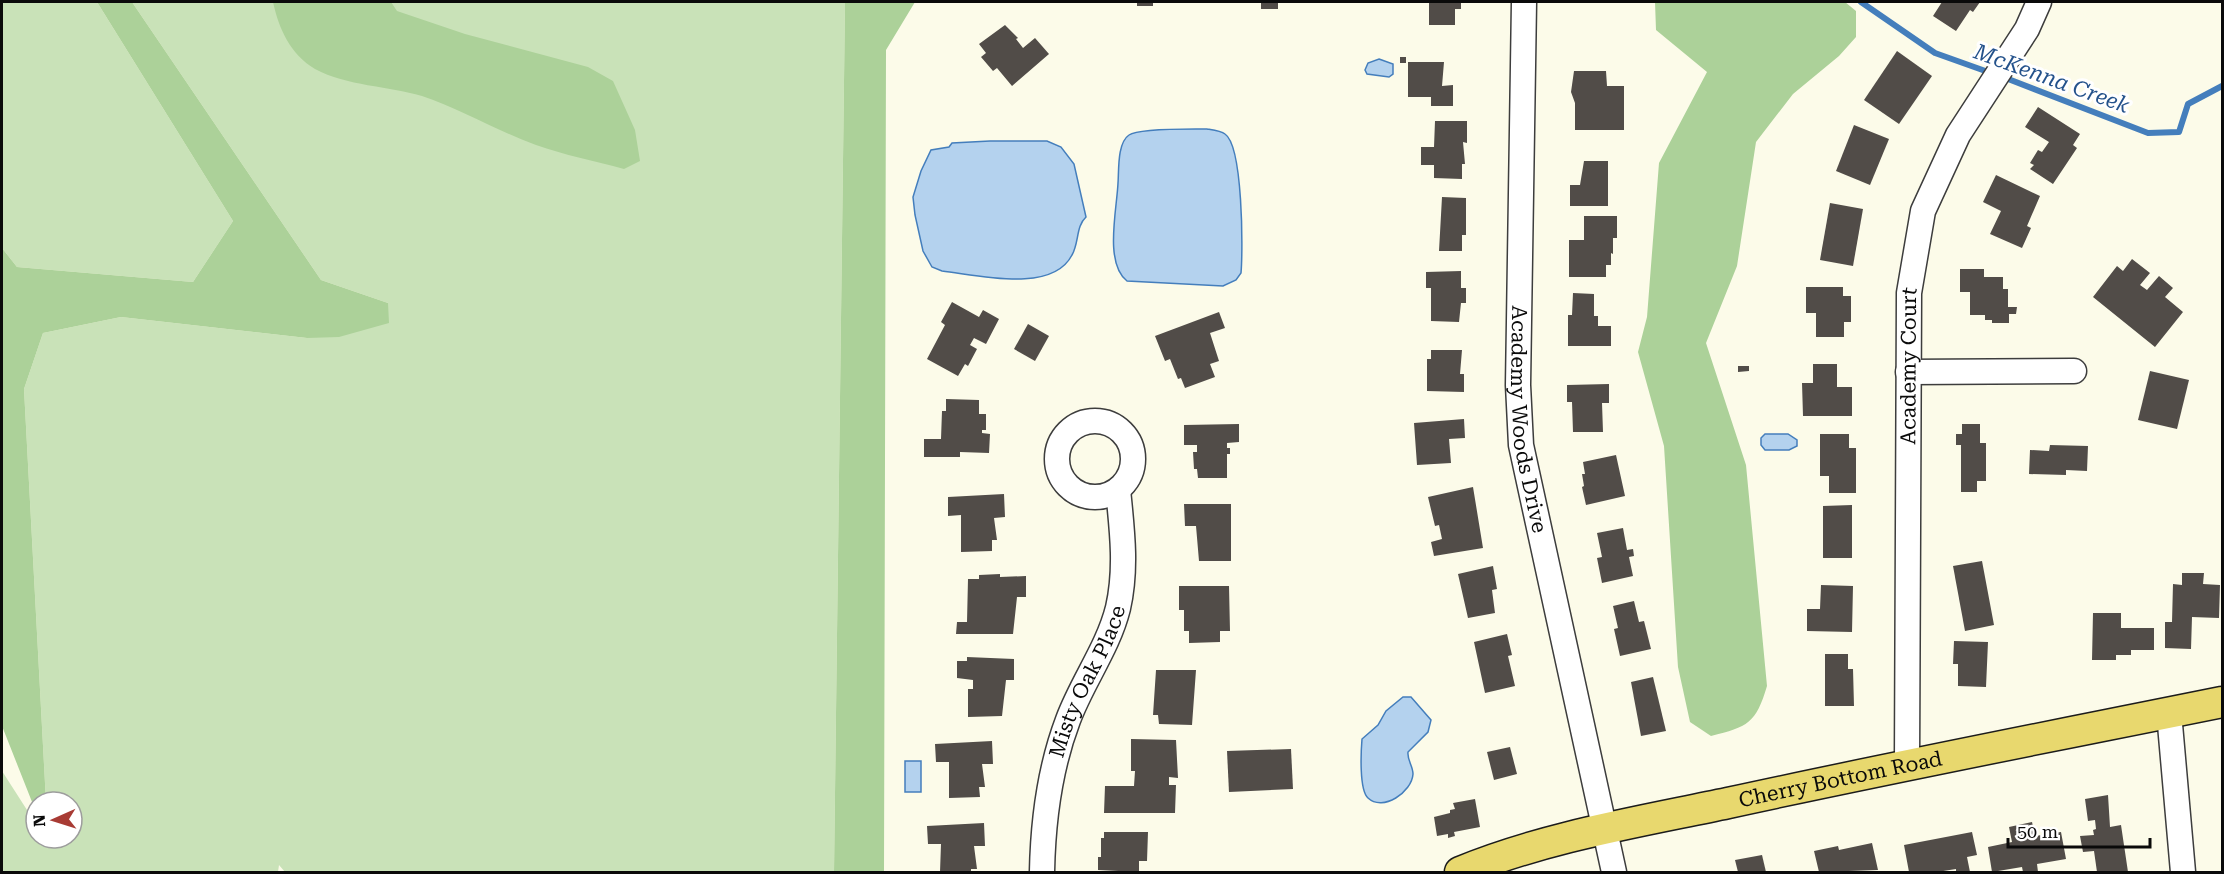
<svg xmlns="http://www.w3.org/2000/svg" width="2224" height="874" font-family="'Roboto Serif',serif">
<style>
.green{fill:#c9e2b8}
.forest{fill:#acd199}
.water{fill:#b4d2ee;stroke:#447ebc;stroke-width:1.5}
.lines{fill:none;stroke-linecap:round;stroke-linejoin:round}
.stream{stroke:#447ebc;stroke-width:6}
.building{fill:#514c48}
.minor-casing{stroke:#3d3d3d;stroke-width:27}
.major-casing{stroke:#1b1b1b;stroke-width:33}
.minor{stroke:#fff;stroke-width:24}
.major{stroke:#e8d86e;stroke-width:30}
.labels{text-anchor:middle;stroke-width:6;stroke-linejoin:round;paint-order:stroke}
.street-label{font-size:21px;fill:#0a0a0a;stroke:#fff}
.water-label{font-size:22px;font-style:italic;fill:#24528b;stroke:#fff}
</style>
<rect width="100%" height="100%" fill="#fcfbe9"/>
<g class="green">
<path d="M2 2H97L233 221 193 282 17 267 2 248Z"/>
<path d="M132 2H845L834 872H285L279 865 278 872H2V771L36 824V838H45L48 843V838H72V802H46L24 389 43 333 121 317 307 338 388 303 321 280Z"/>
</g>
<g class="forest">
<path d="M97 2H132L321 280 388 303 389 323 339 337 307 338 121 317 43 333 24 389 46 802H36V812L2 726V248L17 267 193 282 233 221Z"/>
<path d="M273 2H391L397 11 465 34 588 67 613 81 635 130 640 161 624 169C595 161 564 155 536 145 497 131 461 109 422 96 388 86 347 86 315 69 290 54 279 29 273 2Z"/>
<path d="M845 2H915L886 50 884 872H834Z"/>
<path d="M1655 2H1845L1856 11V37L1839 56 1793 94 1756 142 1737 266 1706 343 1746 465 1767 686C1756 723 1748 727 1711 736L1690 722 1678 667 1664 446 1638 352 1647 317 1659 163 1707 72 1656 30Z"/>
</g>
<g class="water">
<path d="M1379 59 1393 64V74L1389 77 1367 74 1365 70 1368 63Z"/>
<path d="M1207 129C1213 130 1221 131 1225 134 1243 146 1243 250 1241 273L1236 280 1223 286 1127 281C1104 263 1117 209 1118 183 1119 171 1117 143 1129 135 1139 128 1192 129 1207 129Z"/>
<path d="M990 141H1047L1061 147 1074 164 1086 217C1076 226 1079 243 1072 255 1052 294 978 275 942 271L932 267 923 251 915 215 913 197 921 171 931 150 949 147 952 143Z"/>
<path d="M1765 434H1788L1797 440V446L1789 450H1765L1761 445V438Z"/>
<path d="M1403 697H1411L1431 720 1428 732 1408 752C1407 760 1413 766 1413 774 1412 792 1383 812 1368 798 1359 790 1361 751 1362 739L1378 725 1386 711Z"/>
<rect x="905" y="761" width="16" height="31"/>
</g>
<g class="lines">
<g class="stream">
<path d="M1861 2 1935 53 1991 73"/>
<path d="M2003 77 2148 133 2179 132 2188 104 2222 86"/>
</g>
</g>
<g class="building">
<rect x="1137" y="2" width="16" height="4"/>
<rect x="1261" y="2" width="17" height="7"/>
<path d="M1429 2H1461V9H1455V25H1429Z"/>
<path d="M1942 2H1980L1973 12 1970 10 1956 31 1933 16Z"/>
<path d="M1005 25 1018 38 1016 39 1023 48 1035 38 1049 54 1012 86 997 68 993 71 981 57 986 53 979 44Z"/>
<path d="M1897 51 1932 76 1899 124 1864 100Z"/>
<rect x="1400" y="57" width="6" height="6"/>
<path d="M1408 62H1444L1442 86 1453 85V106H1431V97H1408Z"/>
<path d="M1574 71H1606L1607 86H1624V130H1575V103L1571 92Z"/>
<path d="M2038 107 2080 134 2073 145 2077 148 2053 184 2030 169 2034 165 2030 163 2038 150 2042 152 2049 142 2025 127Z"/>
<path d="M1435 121H1467V143L1463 142 1465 164H1462V179L1434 178V165H1421V147H1434Z"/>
<path d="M1854 125 1889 139 1870 185 1836 171Z"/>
<path d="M1584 161H1608V206H1570V185H1580Z"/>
<path d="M1996 175 2040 196 2027 226 2031 228 2022 248 1990 234 2001 211 1983 202Z"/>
<path d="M1442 197 1466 198V235H1462V251H1439Z"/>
<path d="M1830 203 1863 209 1853 266 1820 260Z"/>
<path d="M1584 216H1617V238H1613V254L1611 253V265H1606V277H1569V240H1584Z"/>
<path d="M2132 259 2150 273 2140 285 2147 290 2159 276 2173 288 2165 297 2183 312 2155 347 2093 297 2117 266 2123 271Z"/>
<path d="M1960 269H1984V277H2003V289H2008V307H2017L2016 314H2009V323H1992V320H1985V315H1970V292H1960Z"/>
<path d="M1461 271V288H1466V303H1461L1459 322 1431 321V288H1426V272Z"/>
<path d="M1806 287H1843V296H1851V322H1844V337H1816V313H1806Z"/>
<path d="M1573 293 1594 294V316H1598V326H1611V346H1568V315H1572Z"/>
<path d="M952 302 979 317 983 310 999 319 986 344 974 338 970 345 977 349 968 366 965 364 958 376 927 359 945 325 941 322Z"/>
<path d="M1219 312 1225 328 1210 333 1219 361 1210 364 1215 377 1185 388 1181 378 1178 379 1170 359 1165 361 1155 336Z"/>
<path d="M1028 324 1049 336 1035 361 1014 349Z"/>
<path d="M1431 350H1462L1460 374H1464V392L1427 391V359H1431Z"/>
<path d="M1813 364H1837V387H1852V416H1803L1802 383H1813Z"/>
<path d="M1738 366H1749V371L1738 372Z"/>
<path d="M2150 371 2189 380 2177 429 2138 420Z"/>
<path d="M1609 384V403H1602L1603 432H1573L1572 402H1567V385Z"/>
<path d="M946 399 979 400V414H986V430H982V433L990 434 989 453 960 452V457H924V439H941L942 411H946Z"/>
<path d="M1464 419 1465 438 1449 439 1451 463 1417 465 1414 423Z"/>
<path d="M1239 424V442L1227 443V448H1230V454H1227V478H1198L1197 469H1194L1193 452H1197V445H1184V425Z"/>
<path d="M1962 424H1980V443H1986V481H1977V492H1961V445H1956V434H1962Z"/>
<path d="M1820 434H1849V448H1856V493H1829V476H1820Z"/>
<path d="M2050 445 2088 446 2087 471 2066 470V475L2029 474 2030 450 2049 451Z"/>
<path d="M1616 455 1625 496 1586 505 1582 487 1584 486 1582 474H1585L1583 462Z"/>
<path d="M1473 487 1483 548 1434 556 1431 542 1442 539 1439 525 1435 526 1428 497Z"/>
<path d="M1004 494 1005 517 994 518 997 540H992V551L961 552V515L948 516V497Z"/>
<path d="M1184 504H1231V561H1199L1196 526H1185Z"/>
<path d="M1852 505V558H1823V506Z"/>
<path d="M1623 528 1627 550 1633 549 1634 556 1629 557 1633 576 1602 583 1597 558 1602 557 1597 533Z"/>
<path d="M1982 561 1994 625 1965 631 1953 566Z"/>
<path d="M1493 566 1497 589 1492 590 1495 613 1468 618 1458 574Z"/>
<path d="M2182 573H2204L2203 584 2220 585 2219 618 2192 617 2191 649 2165 648V622H2172L2173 584 2182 585Z"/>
<path d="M1000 574V577L1026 576V597H1017L1013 634H956L957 622H967L968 579H979V575Z"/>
<path d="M1821 585 1853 586 1852 632 1807 631V609H1820Z"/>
<path d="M1179 586H1229L1230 631H1220V642L1189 643V631H1184V610H1179Z"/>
<path d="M1634 601 1639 622 1644 621 1651 649 1620 656 1614 629 1618 628 1613 606Z"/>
<path d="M2093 613H2121V628H2154V650H2131V655H2116V660H2092Z"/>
<path d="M1507 634 1512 655 1508 656 1515 686 1485 693 1474 642Z"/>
<path d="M1954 641 1988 642 1986 687 1958 686V664H1953Z"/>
<path d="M1825 654H1848V669H1853L1854 706H1825Z"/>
<path d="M967 657 1014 659V680H1006L1002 716 968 717V689H973V680L957 678V661H967Z"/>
<path d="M1156 670H1196L1192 725 1159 724 1158 715H1153Z"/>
<path d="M1653 677 1666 731 1641 736 1631 682Z"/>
<path d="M1131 739 1176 740 1178 778 1169 777V785H1176L1175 813H1104L1105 786H1134L1135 771H1131Z"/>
<path d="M992 741 993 764H982L985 787H979L980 797 949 798V762H936L935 744Z"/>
<path d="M1510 747 1517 774 1494 780 1487 752Z"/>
<path d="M1291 749 1293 789 1229 792 1227 751Z"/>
<path d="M2108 795 2110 827 2121 825 2128 872H2097L2094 851 2083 852 2080 836 2094 835 2093 830 2096 829 2095 820 2088 821 2085 799Z"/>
<path d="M1475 799 1480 827 1454 832 1455 836 1448 838V834L1437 836 1434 817 1450 813V810L1455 809 1453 803Z"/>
<path d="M2032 822 2035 836 2061 832 2066 859 2037 864 2038 872H2023L2022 867 1992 872 1988 847 2012 842 2009 827Z"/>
<path d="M984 823 985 846H974L977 869H971V872H940L941 844H928L927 826Z"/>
<path d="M1104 832H1148L1147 861H1139V872L1098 870V857H1101V838H1104Z"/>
<path d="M1972 832 1977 855 1967 857 1970 872H1956V869L1937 872H1909L1904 845Z"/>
<path d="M1872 843 1878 870 1819 872 1814 851 1838 846 1839 850Z"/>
<path d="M1762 855 1766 872H1738L1735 860Z"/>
</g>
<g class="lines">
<defs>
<g id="minor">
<path id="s1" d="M1524 2 1518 385 1521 445 1614 872"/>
<path d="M1908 372 2074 371"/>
<circle cx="1095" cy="459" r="38"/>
<path d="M2169 713 2183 872"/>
<path id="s2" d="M1907 764 1909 293 1923 211 1958 135 2027 29 2039 2"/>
<path id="s3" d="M1042 872C1043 820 1049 770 1068 720 1082 682 1108 648 1118 608 1127 569 1122 529 1118 490"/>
</g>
<g id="major">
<path id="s4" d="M1460 872C1545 837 1638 822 1728 803 1893 767 2058 735 2222 702"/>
</g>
</defs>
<use href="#minor" class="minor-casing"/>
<use href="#major" class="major-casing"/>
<use href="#minor" class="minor"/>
<use href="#major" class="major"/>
</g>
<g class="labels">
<g class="street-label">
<text dy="7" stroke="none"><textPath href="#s2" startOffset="398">Academy Court</textPath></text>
<text dy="7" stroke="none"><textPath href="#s1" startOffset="418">Academy Woods Drive</textPath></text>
<text dy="7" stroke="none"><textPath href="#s3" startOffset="198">Misty Oak Place</textPath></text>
<text dy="7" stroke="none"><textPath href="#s4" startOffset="392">Cherry Bottom Road</textPath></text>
</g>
<g class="water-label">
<text transform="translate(2052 78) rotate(20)" y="8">McKenna Creek</text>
</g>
</g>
<rect width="2224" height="874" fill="none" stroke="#0a0a0a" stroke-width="6"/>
<g transform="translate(54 820) rotate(267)"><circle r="28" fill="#ffffff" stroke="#9d9d9d" stroke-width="1.5"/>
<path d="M0-4.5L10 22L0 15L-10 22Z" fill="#a83b34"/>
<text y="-9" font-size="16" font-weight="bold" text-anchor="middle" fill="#0a0a0a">N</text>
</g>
<path d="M2008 838v9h142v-9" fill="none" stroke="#0a0a0a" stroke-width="3"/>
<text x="2017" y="838" font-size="18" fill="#0a0a0a" stroke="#ffffff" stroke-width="4.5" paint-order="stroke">50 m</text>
</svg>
